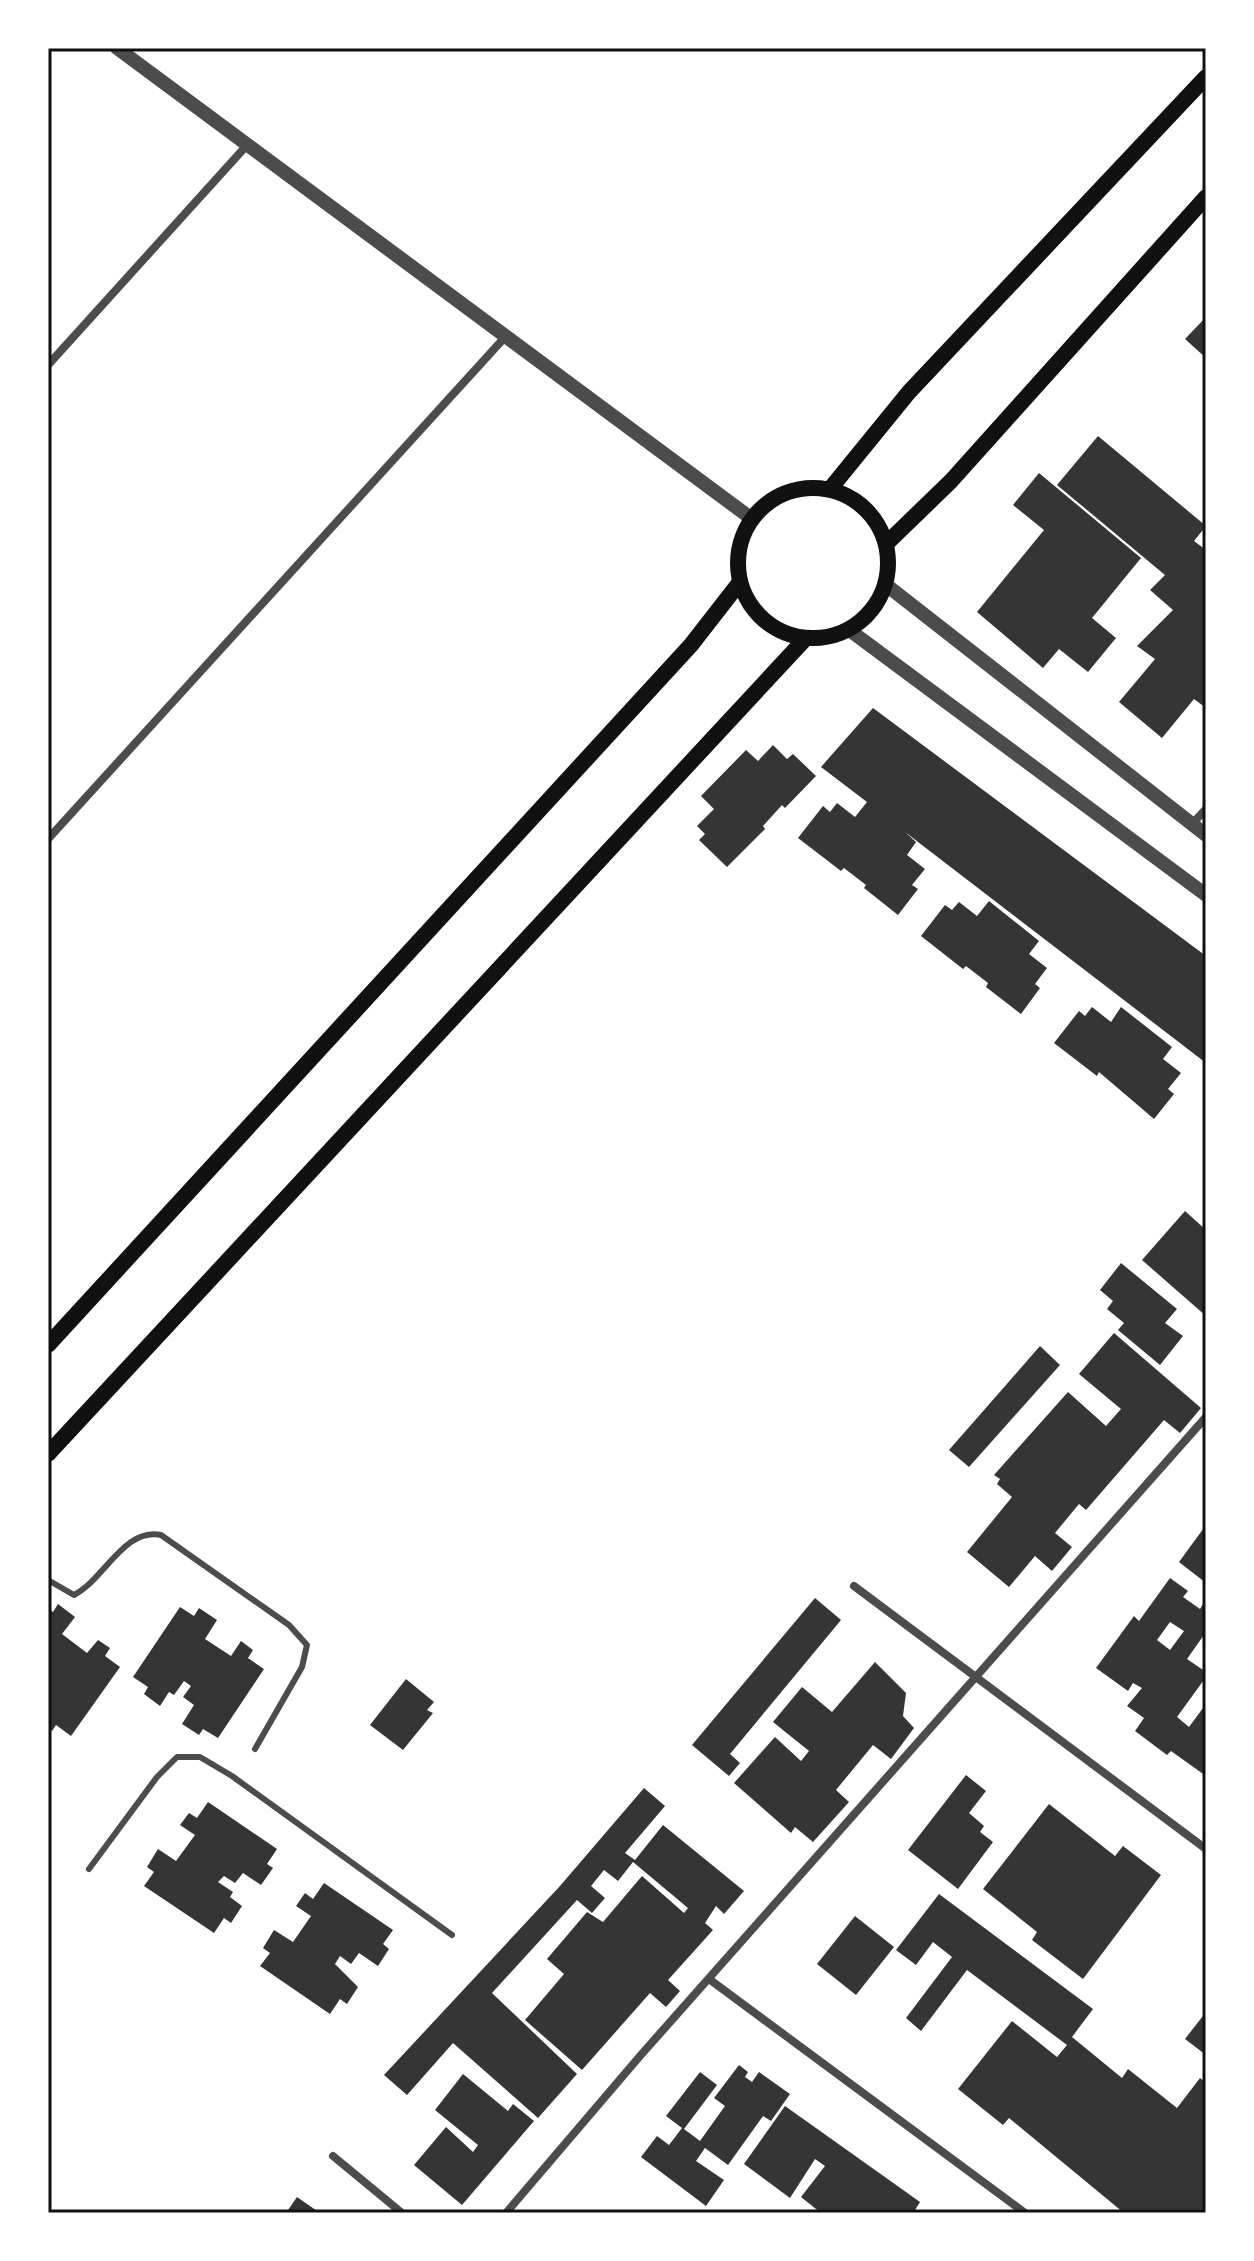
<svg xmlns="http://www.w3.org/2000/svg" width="1254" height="2261" font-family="Lato,sans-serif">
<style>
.building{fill:#353535;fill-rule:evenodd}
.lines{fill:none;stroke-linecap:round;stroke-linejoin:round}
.service{stroke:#4c4c4c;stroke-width:6}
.minor{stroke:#4c4c4c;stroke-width:8}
.tertiary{stroke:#4c4c4c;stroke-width:14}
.secondary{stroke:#111;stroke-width:16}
.neatline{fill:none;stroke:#111;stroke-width:3}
</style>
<rect width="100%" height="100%" fill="#fff"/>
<g class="building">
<path d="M1206 317V358L1185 339Z"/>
<path d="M1098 436 1206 526 1194 541 1206 550V708L1194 699 1162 738 1119 702 1155 659 1137 646 1173 610 1150 590 1165 575 1057 485Z"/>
<path d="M1039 473 1141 558 1092 618 1116 638 1088 672 1059 649 1043 668 977 612 1044 530 1013 505Z"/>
<path d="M873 708 1206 956V1063L905 832 916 842 907 855 925 869 912 885 918 889 898 915 864 888 866 885 844 868 841 871 798 838 823 806 830 812 837 803 855 817 867 802 821 767Z"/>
<path d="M773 745 787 759 793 754 816 776 785 808 782 805 763 826 765 829 727 867 699 840 705 834 697 826 714 809 701 796 746 750 758 761Z"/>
<path d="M989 901 1039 941 1029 954 1047 968 1035 984 1040 988 1021 1014 986 987 988 983 966 966 963 969 921 936 945 905 952 910 959 902 977 916Z"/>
<path d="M1092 1007 1111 1022 1121 1007 1172 1047 1163 1059 1181 1073 1168 1089 1174 1094 1154 1119 1099 1072 1097 1076 1054 1043 1079 1011 1085 1016Z"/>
<path d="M1185 1211 1206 1230V1316L1142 1260Z"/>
<path d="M1121 1263 1177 1309 1165 1323 1183 1336 1160 1365 1118 1330 1124 1323 1107 1309 1113 1301 1100 1290Z"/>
<path d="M1114 1333 1201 1408 1180 1433 1164 1420 1086 1510 1079 1504 1055 1533 1072 1547 1052 1571 1035 1556 1009 1587 967 1552 1012 1497 997 1484 1000 1479 994 1475 1068 1392 1106 1426 1121 1409 1079 1374Z"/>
<path d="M1040 1346 1060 1365 969 1467 949 1450Z"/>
<path d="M1206 1525V1583L1179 1562Z"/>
<path d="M1170 1578 1188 1591 1183 1597 1200 1609 1206 1599V1632L1187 1659 1206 1672V1677L1177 1717 1189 1727 1206 1704V1776L1171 1751 1167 1755 1135 1731 1144 1718 1127 1706 1142 1688 1133 1683 1128 1691 1096 1668 1134 1616 1139 1621ZM1170 1622 1184 1631 1170 1650 1157 1640Z"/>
<path d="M815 1598 841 1620 730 1754 740 1763 729 1776 692 1745Z"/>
<path d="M58 1604 75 1617 62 1634 87 1653 98 1640 110 1648 105 1656 120 1667 71 1736 56 1725 52 1731 48 1728V1608L53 1612Z"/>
<path d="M180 1607 194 1616 199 1608 217 1620 205 1639 231 1656 241 1641 253 1650 248 1658 264 1669 218 1738 203 1729 199 1735 182 1724 194 1705 183 1697 191 1686 184 1681 174 1695 169 1692 160 1706 144 1694 148 1687 133 1677Z"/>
<path d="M875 1662 906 1693 903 1716 914 1728 891 1759 873 1745 836 1790 849 1802 813 1842 795 1827 791 1833 734 1783 775 1737 801 1761 809 1751 773 1722 802 1687 832 1712Z"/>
<path d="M406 1679 434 1702 427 1710 433 1713 403 1750 370 1725Z"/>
<path d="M966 1775 986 1791 969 1813 984 1826 980 1832 993 1842 958 1889 908 1850Z"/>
<path d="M644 1788 665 1806 625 1853 635 1860 663 1825 744 1891 724 1914 716 1906 705 1923 713 1930 668 1980 680 1991 666 2007 650 1993 582 2070 525 2020 564 1974 547 1959 587 1912 603 1922 642 1876 684 1913 688 1908 633 1862 618 1881 604 1870 591 1886 605 1898 592 1913 577 1900 492 1993 577 2074 538 2118 453 2043 407 2095 384 2075 560 1886Z"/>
<path d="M208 1802 277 1849 267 1864 273 1868 261 1885 243 1873 235 1883 224 1876 218 1882 233 1892 230 1897 242 1906 231 1923 224 1918 214 1933 144 1886 154 1872 147 1867 158 1849 176 1861 195 1835 180 1825 189 1813 197 1818Z"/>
<path d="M1049 1804 1115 1856 1123 1846 1161 1875 1083 1979 1032 1940 1037 1932 983 1889Z"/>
<path d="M324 1883 393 1930 383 1944 389 1949 378 1966 359 1953 351 1964 340 1956 335 1964 358 1987 347 2004 340 1999 330 2014 260 1966 270 1953 263 1948 274 1930 293 1942 311 1916 296 1906 305 1893 313 1899Z"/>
<path d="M939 1894 1093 2009 1072 2037 1122 2078 1128 2069 1177 2108 1200 2078 1206 2083V2213H1124L1009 2118 1003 2125 958 2089 1012 2021 1057 2057 1067 2045 967 1970 921 2031 906 2018 952 1957 933 1942 916 1965 896 1950Z"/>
<path d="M855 1916 894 1947 856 1995 817 1964Z"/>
<path d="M1206 2012V2055L1185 2039Z"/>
<path d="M739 2065 748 2072 745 2077 752 2082 759 2072 790 2094 771 2121 763 2116 728 2165 705 2148 696 2161 724 2180 706 2206 641 2157 657 2136 669 2145 682 2128 666 2116 700 2072 717 2085 684 2129 700 2141 725 2106 714 2098Z"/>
<path d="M463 2074 508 2111 513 2104 534 2121 462 2205 414 2165 446 2127 473 2152 478 2145 435 2110Z"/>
<path d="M785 2106 920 2202 915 2210 919 2213H821L801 2197 825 2166 815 2159 790 2198 744 2164Z"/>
<path d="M297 2197 320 2213H286Z"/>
</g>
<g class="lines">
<g class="service">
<path d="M48 1580 74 1595C105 1579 123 1528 161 1535L289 1625 307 1645 302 1667 255 1749"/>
<path d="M89 1869 157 1777 177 1757H200L232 1776 452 1935"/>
</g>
<g class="minor">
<path d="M48 365 248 144"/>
<path d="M1192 824 1206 809"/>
<path d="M48 839 506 336"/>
<path d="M854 1586 1206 1849"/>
<path d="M709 1979 1025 2213"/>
<path d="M333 2156 402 2213"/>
<path d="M506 2213 640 2056 1206 1417"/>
</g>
<g class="tertiary">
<path d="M117 48 752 519"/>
<path d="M885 584 1206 835"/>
<path d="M848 629 1206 895"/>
</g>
<g class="secondary">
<circle cx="813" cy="563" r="75"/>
<path d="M830 489 909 392 1206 77"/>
<path d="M886 544 951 481 1206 197"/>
<path d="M48 1345 691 645 740 582"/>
<path d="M48 1454 806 638"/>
</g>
</g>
<rect width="1254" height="2261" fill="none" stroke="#ffffff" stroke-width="100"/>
<rect x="50" y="50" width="1154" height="2161" class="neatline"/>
</svg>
